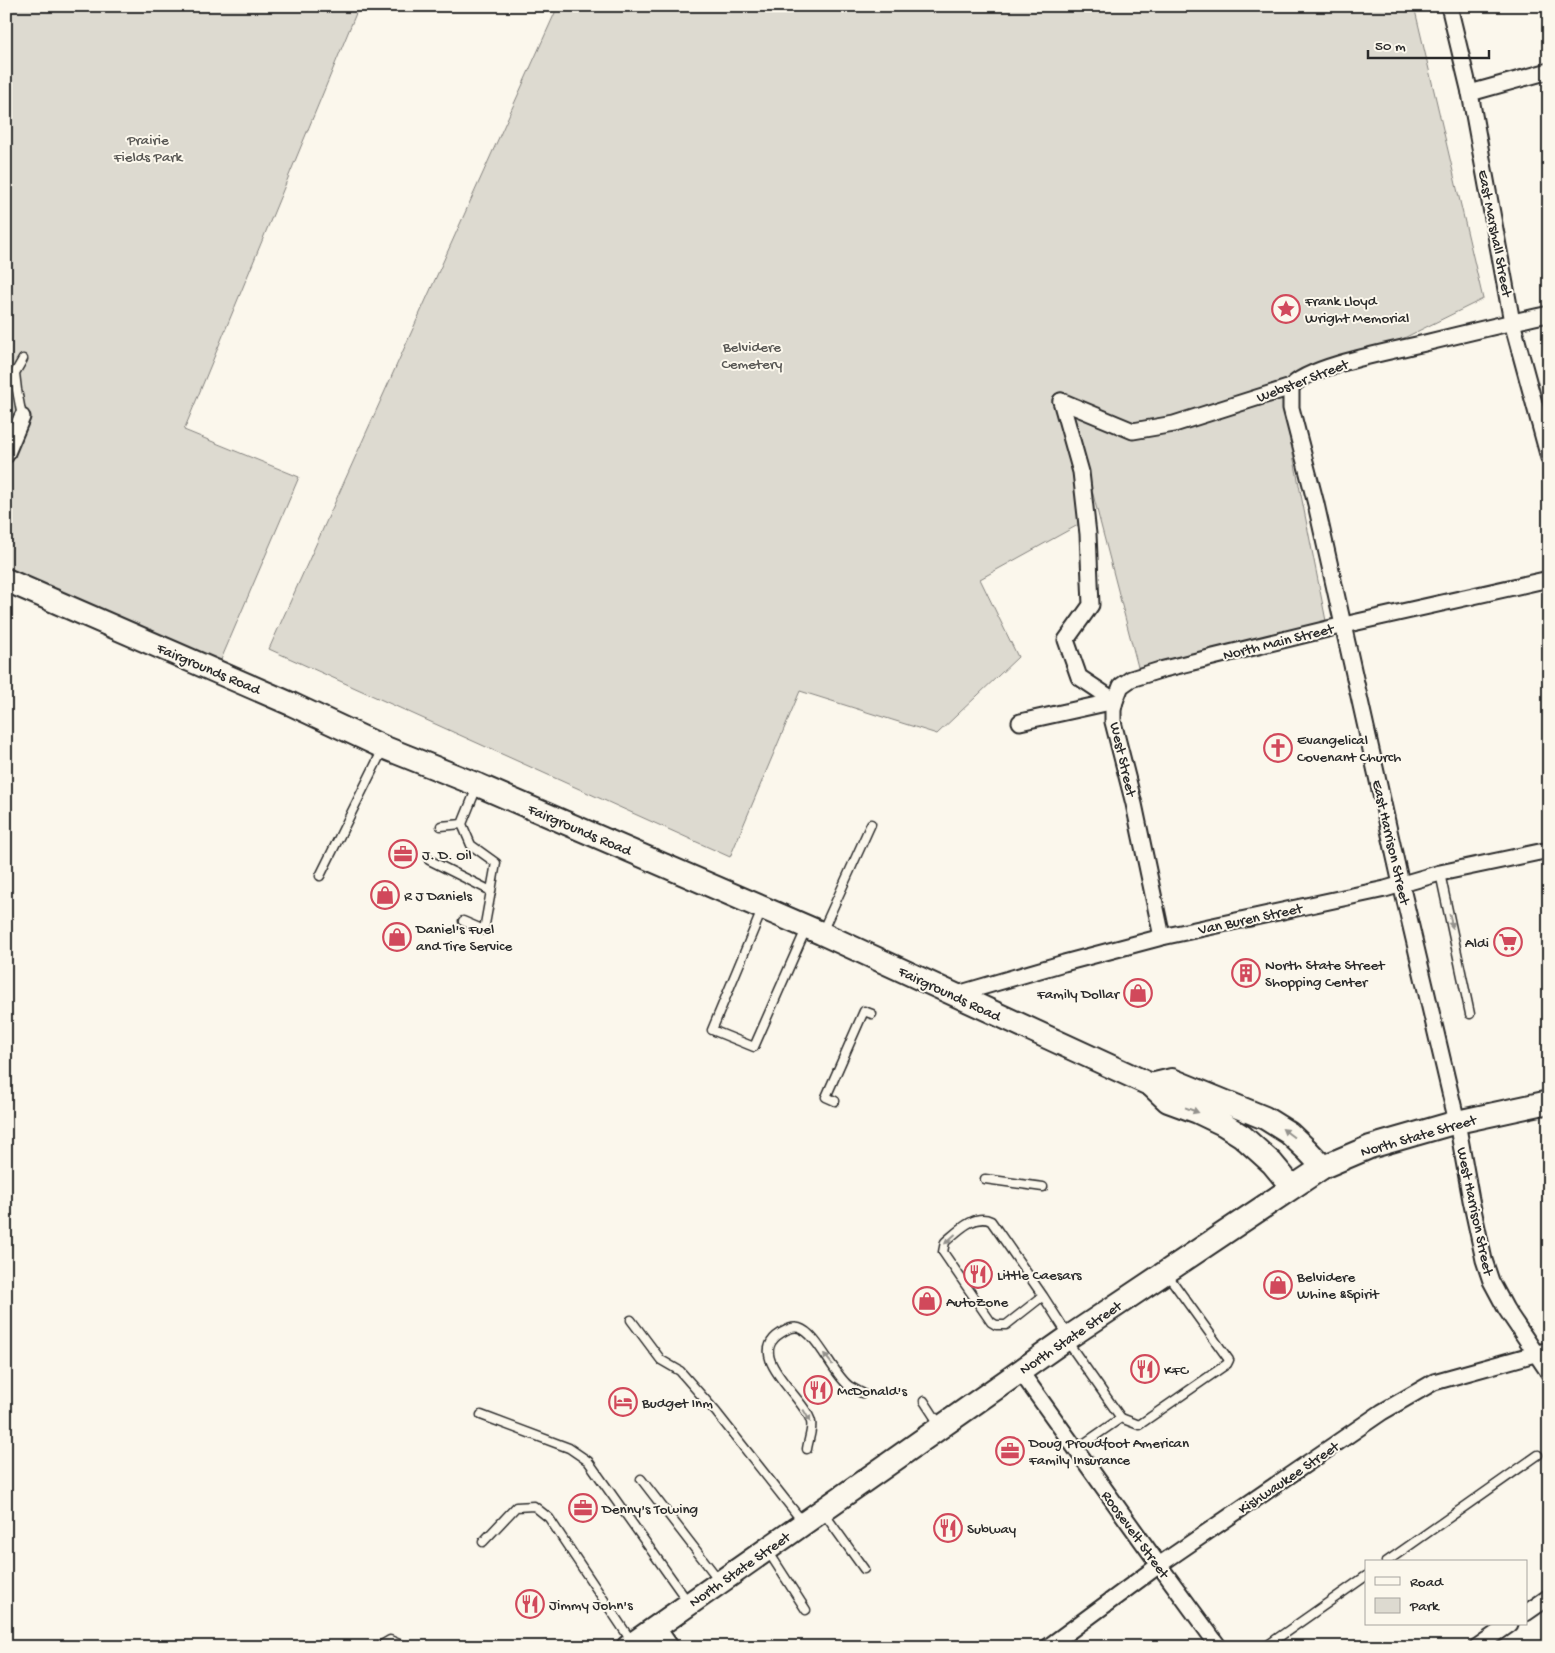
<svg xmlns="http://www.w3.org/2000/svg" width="1555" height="1653" font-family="'Gochi Hand',sans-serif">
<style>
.green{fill:#dddad0;stroke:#84827e}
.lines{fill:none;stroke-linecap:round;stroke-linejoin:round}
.lane-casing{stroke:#2b2b2b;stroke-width:11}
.street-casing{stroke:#2b2b2b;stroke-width:19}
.secondary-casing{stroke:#2b2b2b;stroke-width:26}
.lane{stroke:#fbf7ec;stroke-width:8}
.street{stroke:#fbf7ec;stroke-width:15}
.secondary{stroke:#fbf7ec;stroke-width:22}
.oneway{fill:#93918c}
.labels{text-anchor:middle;stroke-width:4;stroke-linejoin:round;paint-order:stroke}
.park-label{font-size:15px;fill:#585754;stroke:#fbf7ec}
.street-label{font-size:15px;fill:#2b2b2b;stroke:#fbf7ec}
.poi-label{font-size:15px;fill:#2b2b2b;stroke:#fbf7ec;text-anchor:start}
</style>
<rect width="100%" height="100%" fill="#fbf7ec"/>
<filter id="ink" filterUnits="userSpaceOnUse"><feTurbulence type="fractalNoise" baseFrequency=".02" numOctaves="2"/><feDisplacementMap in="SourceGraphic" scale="10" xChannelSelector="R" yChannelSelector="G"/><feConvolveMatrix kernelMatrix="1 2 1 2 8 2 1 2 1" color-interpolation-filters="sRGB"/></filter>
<g filter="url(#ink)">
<g class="green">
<path d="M6 6H359L184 430 299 477 220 662 6 567Z"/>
<path d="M558 6H1414L1483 299 1404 338 1279 384 1327 626 1139 671 1070 406 1078 497V525L980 579 1018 657 937 734 800 691 730 857 269 649Z"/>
</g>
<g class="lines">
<defs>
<g id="lane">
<path d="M22 417 17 390 15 373 23 359"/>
<path d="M462 824 471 845 496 863 484 930 463 921"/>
<path d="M441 826 462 824 477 787"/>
<path d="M429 860 491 891"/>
<path d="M1440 873 1470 1014"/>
<path d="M320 876 383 749"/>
<path d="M762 910 712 1030 754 1047 806 929"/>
<path d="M822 932 871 824"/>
<path d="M835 1101 826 1097 864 1011 872 1014"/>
<path d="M985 1179 1043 1187"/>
<path d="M1043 1296 1006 1325H996L991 1322 943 1252 945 1242C957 1232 974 1213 991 1221L1043 1296 1068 1335"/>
<path d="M631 1320 661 1360 680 1371 716 1412 802 1521"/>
<path d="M1067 1341 1121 1418 1076 1449"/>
<path d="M924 1401 939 1424"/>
<path d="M481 1415 569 1448 588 1461 688 1602"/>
<path d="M1121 1418 1139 1425 1227 1364 1229 1360 1167 1274"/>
<path d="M807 1449C808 1441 813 1429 811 1422 805 1397 743 1356 781 1333 786 1330 792 1326 799 1328 817 1333 833 1374 849 1386 853 1388 858 1391 862 1393"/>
<path d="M641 1479 719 1580"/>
<path d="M823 1512 864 1569"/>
<path d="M483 1542 516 1507 534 1506 549 1518 632 1642"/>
<path d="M768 1551 806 1610"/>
<path d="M1386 1562 1538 1455"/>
<path d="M378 1647 390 1640 406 1647"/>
<path d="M1265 1647 1366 1576"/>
</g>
<g id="street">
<path d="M1449 6 1470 93 1512 322 1549 458"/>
<path d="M1470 93 1549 71"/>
<path d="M1291 387V408L1316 504 1401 884 1457 1122 1471 1200 1484 1260 1491 1281 1506 1309 1549 1373"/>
<path d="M1061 401 1081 472 1088 534 1091 605 1066 640 1079 677 1115 701 1113 710V722L1134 804 1162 937"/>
<path d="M1061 401 1133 431 1174 424 1291 387C1307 366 1397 350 1425 343 1466 333 1507 323 1549 314"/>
<path d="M6 455 22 417"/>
<path d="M1020 722 1115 701 1121 686 1131 679 1160 670 1344 625 1549 579"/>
<path d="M954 995 1064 963 1162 937 1385 889 1440 873 1549 850"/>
<path d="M1020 1371 1159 1565 1219 1647"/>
<path d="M1526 1613 1549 1597"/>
<path d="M657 1627 671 1647"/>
<path d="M1048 1647 1159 1565 1382 1412 1434 1382 1549 1350"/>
<path d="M1477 1647 1510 1624"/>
</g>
<g id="secondary">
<path d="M6 580 291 704 383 747 478 785 821 933 1151 1085 1168 1101 1198 1112 1223 1124 1242 1136 1272 1163 1292 1187"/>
<path d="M1151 1085 1172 1080 1265 1118 1289 1133 1307 1150 1323 1167"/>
<path d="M628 1647 1069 1337 1323 1167 1370 1147 1457 1122 1549 1102"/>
</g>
</defs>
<use href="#lane" class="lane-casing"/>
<use href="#street" class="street-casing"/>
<use href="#secondary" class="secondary-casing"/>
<use href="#lane" class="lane"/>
<use href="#street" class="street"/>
<use href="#secondary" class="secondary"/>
</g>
<defs><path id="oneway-solid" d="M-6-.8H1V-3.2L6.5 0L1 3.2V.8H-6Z" transform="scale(1.25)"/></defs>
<g class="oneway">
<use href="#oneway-solid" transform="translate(1451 921) rotate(78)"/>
<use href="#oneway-solid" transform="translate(1192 1110) rotate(21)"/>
<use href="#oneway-solid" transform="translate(1288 1133) rotate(-143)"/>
<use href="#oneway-solid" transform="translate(950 1239) rotate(138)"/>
<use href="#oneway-solid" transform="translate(828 1359) rotate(-128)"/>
<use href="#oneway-solid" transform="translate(807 1416) rotate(60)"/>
</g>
</g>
<defs>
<symbol id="sight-ring" viewBox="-11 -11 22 22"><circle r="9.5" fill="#fbf7ec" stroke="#d1495b" stroke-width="1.5"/><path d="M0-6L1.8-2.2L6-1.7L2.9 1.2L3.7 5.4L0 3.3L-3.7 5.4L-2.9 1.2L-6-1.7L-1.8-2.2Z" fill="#d1495b"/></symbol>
<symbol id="church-ring" viewBox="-11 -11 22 22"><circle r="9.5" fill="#fbf7ec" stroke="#d1495b" stroke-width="1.5"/><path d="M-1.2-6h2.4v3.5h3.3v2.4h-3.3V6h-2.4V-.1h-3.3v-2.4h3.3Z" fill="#d1495b"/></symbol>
<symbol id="office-ring" viewBox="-11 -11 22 22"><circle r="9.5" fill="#fbf7ec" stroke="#d1495b" stroke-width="1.5"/><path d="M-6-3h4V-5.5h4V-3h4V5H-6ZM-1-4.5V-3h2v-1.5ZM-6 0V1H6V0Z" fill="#d1495b"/></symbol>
<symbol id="shop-ring" viewBox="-11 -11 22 22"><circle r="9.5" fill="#fbf7ec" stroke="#d1495b" stroke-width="1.5"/><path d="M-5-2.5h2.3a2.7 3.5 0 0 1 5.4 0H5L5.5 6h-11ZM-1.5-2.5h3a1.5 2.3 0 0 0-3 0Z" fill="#d1495b"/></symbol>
<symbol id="supermarket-ring" viewBox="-11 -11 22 22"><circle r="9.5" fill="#fbf7ec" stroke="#d1495b" stroke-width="1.5"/><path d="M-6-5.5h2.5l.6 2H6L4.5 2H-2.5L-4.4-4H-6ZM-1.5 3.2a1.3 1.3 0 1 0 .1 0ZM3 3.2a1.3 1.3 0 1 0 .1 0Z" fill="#d1495b"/></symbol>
<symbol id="building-ring" viewBox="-11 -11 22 22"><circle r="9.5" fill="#fbf7ec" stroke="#d1495b" stroke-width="1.5"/><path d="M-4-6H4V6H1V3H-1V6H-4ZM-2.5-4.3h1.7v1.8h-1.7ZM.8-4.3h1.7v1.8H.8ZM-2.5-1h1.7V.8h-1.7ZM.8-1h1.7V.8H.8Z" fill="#d1495b"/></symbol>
<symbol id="restaurant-ring" viewBox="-11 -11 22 22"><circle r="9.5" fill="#fbf7ec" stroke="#d1495b" stroke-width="1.5"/><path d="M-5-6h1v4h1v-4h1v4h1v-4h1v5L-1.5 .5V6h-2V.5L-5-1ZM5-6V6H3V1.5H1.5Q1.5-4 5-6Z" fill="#d1495b"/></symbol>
<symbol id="hotel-ring" viewBox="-11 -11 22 22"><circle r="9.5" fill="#fbf7ec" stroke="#d1495b" stroke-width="1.5"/><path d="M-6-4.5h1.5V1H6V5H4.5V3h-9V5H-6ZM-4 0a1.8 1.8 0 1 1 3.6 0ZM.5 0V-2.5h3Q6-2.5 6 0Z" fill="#d1495b"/></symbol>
</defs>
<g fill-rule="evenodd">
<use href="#sight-ring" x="1270" y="293" width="32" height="32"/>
<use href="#church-ring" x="1262" y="732" width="32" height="32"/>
<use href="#office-ring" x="387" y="838" width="32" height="32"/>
<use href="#shop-ring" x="369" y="879" width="32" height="32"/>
<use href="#shop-ring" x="381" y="921" width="32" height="32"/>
<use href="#supermarket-ring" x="1492" y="926" width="32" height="32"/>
<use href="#building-ring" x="1230" y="957" width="32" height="32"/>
<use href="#shop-ring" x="1122" y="977" width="32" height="32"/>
<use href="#restaurant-ring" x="962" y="1258" width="32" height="32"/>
<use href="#shop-ring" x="1262" y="1269" width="32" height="32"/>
<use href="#shop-ring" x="911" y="1285" width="32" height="32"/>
<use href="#restaurant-ring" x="1129" y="1353" width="32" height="32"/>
<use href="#restaurant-ring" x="802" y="1374" width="32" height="32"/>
<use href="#hotel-ring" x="607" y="1386" width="32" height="32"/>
<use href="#office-ring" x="994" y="1435" width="32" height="32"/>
<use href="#office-ring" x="567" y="1492" width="32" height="32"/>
<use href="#restaurant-ring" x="932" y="1512" width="32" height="32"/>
<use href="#restaurant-ring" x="514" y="1588" width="32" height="32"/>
</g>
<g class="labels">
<g class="park-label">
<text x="148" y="144">Prairie<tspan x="148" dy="17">Fields Park</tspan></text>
<text x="752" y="351">Belvidere<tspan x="752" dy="17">Cemetery</tspan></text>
</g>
<g class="street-label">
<text transform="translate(1496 233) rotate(79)" y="5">East Marshall Street</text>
<text transform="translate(1302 380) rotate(-21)" y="5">Webster Street</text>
<text transform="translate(1278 641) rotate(-14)" y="5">North Main Street</text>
<text transform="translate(209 668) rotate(23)" y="5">Fairgrounds Road</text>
<text transform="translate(1124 759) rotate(77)" y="5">West Street</text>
<text transform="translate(580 829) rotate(23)" y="5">Fairgrounds Road</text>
<text transform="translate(1392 842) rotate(77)" y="5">East Harrison Street</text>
<text transform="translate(1250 918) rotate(-12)" y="5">Van Buren Street</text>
<text transform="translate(950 993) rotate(25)" y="5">Fairgrounds Road</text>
<text transform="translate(1418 1135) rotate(-16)" y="5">North State Street</text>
<text transform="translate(1476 1211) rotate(78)" y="5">West Harrison Street</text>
<text transform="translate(1070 1337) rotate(-34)" y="5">North State Street</text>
<text transform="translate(1288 1477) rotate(-34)" y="5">Kishwaukee Street</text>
<text transform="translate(1136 1534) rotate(54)" y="5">Roosevelt Street</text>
<text transform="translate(739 1569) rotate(-35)" y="5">North State Street</text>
</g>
<g class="poi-label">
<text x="1305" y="305">Frank Lloyd<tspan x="1305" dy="17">Wright Memorial</tspan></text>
<text x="1297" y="744">Evangelical<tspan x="1297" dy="17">Covenant Church</tspan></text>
<text x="422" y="859">J. D. Oil</text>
<text x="404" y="900">R J Daniels</text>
<text x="416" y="933">Daniel's Fuel<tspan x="416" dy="17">and Tire Service</tspan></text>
<text x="1489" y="947" text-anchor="end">Aldi</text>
<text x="1265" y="969">North State Street<tspan x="1265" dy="17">Shopping Center</tspan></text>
<text x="1119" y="998" text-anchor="end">Family Dollar</text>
<text x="997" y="1279">Little Caesars</text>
<text x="1297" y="1281">Belvidere<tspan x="1297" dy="17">Whine &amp;Spirit</tspan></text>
<text x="946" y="1306">AutoZone</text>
<text x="1164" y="1374">KFC</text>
<text x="837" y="1395">McDonald's</text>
<text x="642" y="1407">Budget Inm</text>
<text x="1029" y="1447">Doug Proudfoot American<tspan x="1029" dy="17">Family Insurance</tspan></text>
<text x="602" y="1513">Denny's Towing</text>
<text x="967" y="1533">Subway</text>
<text x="549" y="1609">Jimmy John's</text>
</g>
</g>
<rect width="1555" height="1653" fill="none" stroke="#fbf7ec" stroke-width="25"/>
<rect x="12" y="12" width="1530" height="1628" fill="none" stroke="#2b2b2b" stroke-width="2" filter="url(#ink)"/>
<rect x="1365" y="1560" width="162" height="65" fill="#fbf7ec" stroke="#a8a59f"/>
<rect x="1375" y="1577" width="25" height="8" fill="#fbf7ec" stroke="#a8a59f"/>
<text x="1410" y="1586" font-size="15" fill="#2b2b2b">Road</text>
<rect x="1375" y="1598" width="25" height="15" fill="#dddad0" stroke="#a8a59f"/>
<text x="1410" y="1610" font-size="15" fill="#2b2b2b">Park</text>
<path d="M1368 50v8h121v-8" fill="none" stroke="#2b2b2b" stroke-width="2.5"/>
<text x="1375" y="50" font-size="15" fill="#2b2b2b" stroke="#fbf7ec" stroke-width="4" paint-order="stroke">50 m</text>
</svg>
